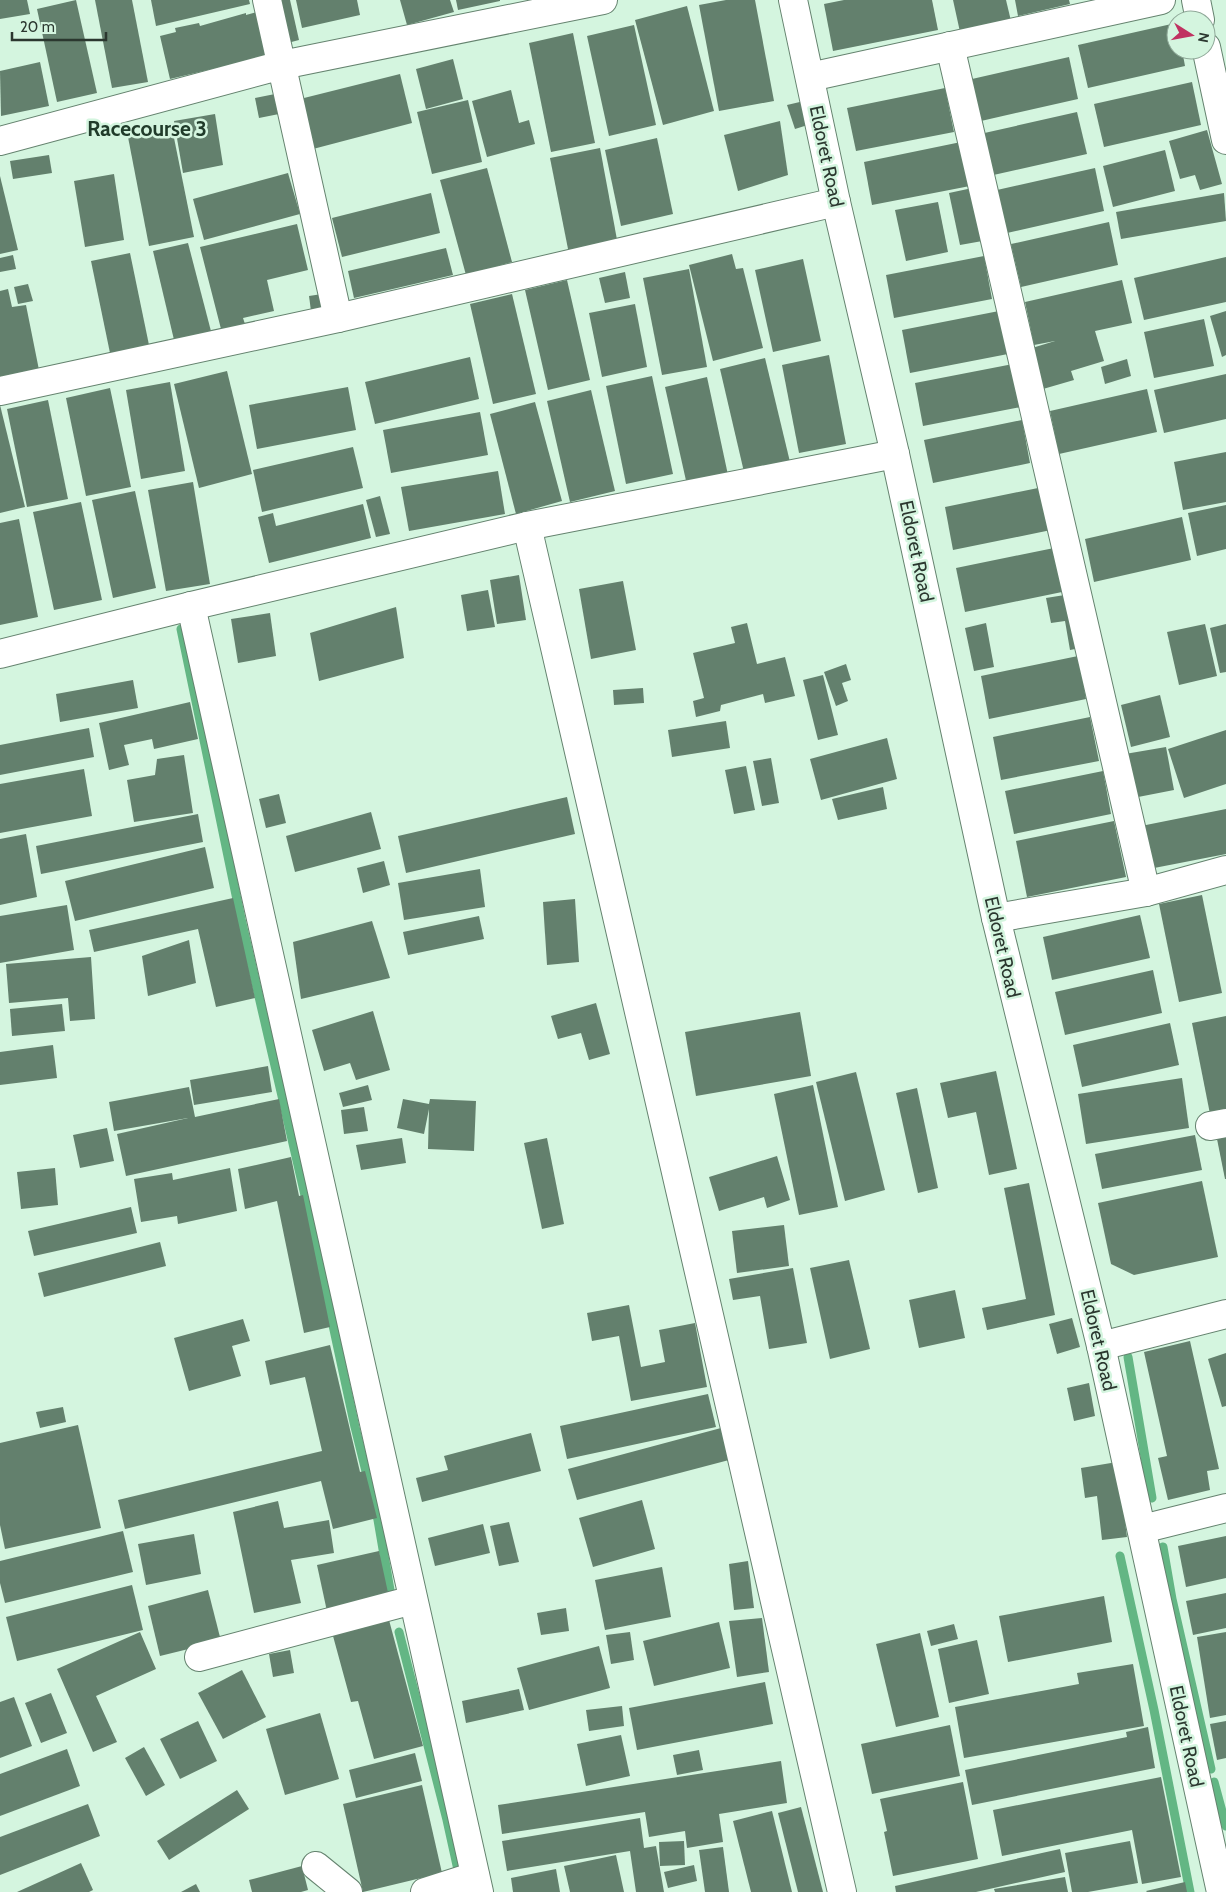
<svg xmlns="http://www.w3.org/2000/svg" width="1226" height="1892" font-family="Cabin,sans-serif">
<style>
.lines{fill:none;stroke-linecap:round;stroke-linejoin:round}
.stream{stroke:#63b684;stroke-width:9}
.building{fill:#63806d}
.street-casing{stroke:#65836f;stroke-width:30}
.street{stroke:#fff;stroke-width:28}
.labels{text-anchor:middle;stroke-width:5;stroke-linejoin:round;paint-order:stroke}
.street-label{font-size:19px;fill:#2b372f;stroke:#d4f5df}
.quarter-label{font-size:21px;font-weight:bold;fill:#203b2a;stroke:#d4f5df}
</style>
<rect width="100%" height="100%" fill="#d4f5df"/>
<g class="lines">
<g class="stream">
<path d="M181 629 241 919 304 1191 355 1427 378 1520 391 1596"/>
<path d="M1128 1357 1152 1498"/>
<path d="M1163 1547 1172 1599 1211 1769"/>
<path d="M1120 1556 1154 1710 1190 1892"/>
<path d="M399 1632 447 1820 460 1879"/>
<path d="M1214 1782 1226 1826"/>
</g>
</g>
<g class="building">
<path d="M0 0H27L30 14 0 19Z"/>
<path d="M76 0 97 93 57 102 37 9Z"/>
<path d="M95 0H132L148 82 112 88Z"/>
<path d="M151 0H249L250 4 156 26Z"/>
<path d="M274 0H290L299 40 280 45Z"/>
<path d="M296 0H357L360 15 302 28Z"/>
<path d="M400 0H450L454 12 407 25Z"/>
<path d="M456 0H500V1L458 10Z"/>
<path d="M726 0H755L774 101 719 111 699 5Z"/>
<path d="M844 0H932L938 30 833 51 824 4Z"/>
<path d="M953 0H1006L1011 21 960 32Z"/>
<path d="M1015 0H1069L1070 4 1018 16Z"/>
<path d="M687 6 714 111 663 125 635 20Z"/>
<path d="M260 11 271 55 170 79 160 36 176 32 175 28 199 23 200 26 246 13V15Z"/>
<path d="M1176 23V50H1182L1185 66 1088 88 1078 45Z"/>
<path d="M634 25 656 125 609 136 587 36Z"/>
<path d="M573 33 595 143 551 152 529 43Z"/>
<path d="M1069 57 1078 99 981 121 972 79Z"/>
<path d="M453 59 463 99 426 109 416 69Z"/>
<path d="M40 62 49 106 1 116 0 71Z"/>
<path d="M400 74 412 123 313 149 300 99Z"/>
<path d="M1192 82 1201 125 1104 147 1094 104Z"/>
<path d="M945 88 954 132 856 151 847 108Z"/>
<path d="M511 90 519 123 529 120 535 144 487 157 472 101Z"/>
<path d="M275 94 279 114 259 118 255 98Z"/>
<path d="M468 100 482 162 432 174 417 112Z"/>
<path d="M804 101 811 124 795 129 787 105Z"/>
<path d="M1077 112 1087 154 989 176 980 134Z"/>
<path d="M215 114 223 165 183 173 174 121Z"/>
<path d="M780 121 788 175 738 191 724 135Z"/>
<path d="M172 128 194 237 149 246 128 137Z"/>
<path d="M1207 130 1222 184 1200 190 1195 175 1180 179 1169 141Z"/>
<path d="M657 138 673 214 621 226 605 150Z"/>
<path d="M961 142 970 186 872 205 864 162Z"/>
<path d="M600 148 618 245 569 254 550 158Z"/>
<path d="M1165 150 1175 191 1113 207 1103 166Z"/>
<path d="M49 155 52 173 13 179 10 161Z"/>
<path d="M487 168 512 262 466 275 440 180Z"/>
<path d="M1095 168 1104 211 1007 233 997 190Z"/>
<path d="M288 173 300 214 204 240 193 199Z"/>
<path d="M114 174 124 240 85 247 74 181Z"/>
<path d="M0 176 18 250 0 254Z"/>
<path d="M977 187 988 240 960 245 949 193Z"/>
<path d="M431 193 440 233 342 257 332 218Z"/>
<path d="M1224 193 1226 221 1121 239 1116 212Z"/>
<path d="M938 202 948 252 906 261 895 210Z"/>
<path d="M1109 222 1118 265 1021 287 1011 244Z"/>
<path d="M297 224 308 270 267 280 274 311 243 318 245 324 221 329 200 247Z"/>
<path d="M188 243 212 335 175 344 153 251Z"/>
<path d="M446 248 453 275 354 298 348 271Z"/>
<path d="M130 253 149 345 110 353 91 261Z"/>
<path d="M732 254 736 269 743 268 763 348 713 361 689 265Z"/>
<path d="M13 255 16 269 0 272V258Z"/>
<path d="M984 256 992 299 894 318 886 275Z"/>
<path d="M1226 257V302L1144 320 1134 278Z"/>
<path d="M803 259 821 341 773 352 755 270Z"/>
<path d="M689 269 707 367 662 375 643 278Z"/>
<path d="M625 272 630 298 605 303 599 278Z"/>
<path d="M567 280 590 380 548 390 525 290Z"/>
<path d="M1122 280 1132 323 1095 331 1104 361 1071 371 1074 380 1043 389 1032 348 1055 341 1034 345 1025 302Z"/>
<path d="M28 284 33 301 18 304 14 287Z"/>
<path d="M8 289 12 307 26 305 39 370 0 377V291Z"/>
<path d="M322 294 324 309 311 311 309 296Z"/>
<path d="M512 294 536 394 493 404 470 304Z"/>
<path d="M635 304 647 367 602 377 589 313Z"/>
<path d="M999 311 1008 354 910 373 902 330Z"/>
<path d="M1226 311V355L1222 357 1210 316Z"/>
<path d="M1204 319 1214 366 1154 378 1144 332Z"/>
<path d="M829 355 846 444 799 453 782 365Z"/>
<path d="M470 357 479 399 375 424 365 382Z"/>
<path d="M765 358 790 462 744 472 720 369Z"/>
<path d="M1127 359 1131 376 1105 384 1101 367Z"/>
<path d="M1013 364 1021 407 923 426 915 383Z"/>
<path d="M227 371 252 474 199 488 174 384Z"/>
<path d="M1226 374V419L1164 433 1154 390Z"/>
<path d="M652 376 673 474 626 484 606 386Z"/>
<path d="M707 377 728 475 687 485 665 387Z"/>
<path d="M170 382 185 471 141 479 126 390Z"/>
<path d="M348 387 356 430 257 449 249 405Z"/>
<path d="M110 388 131 487 86 496 66 398Z"/>
<path d="M1147 389 1157 432 1059 454 1050 411Z"/>
<path d="M591 390 615 491 570 502 547 401Z"/>
<path d="M48 400 68 499 27 507 7 409Z"/>
<path d="M535 402 562 501 516 514 490 414Z"/>
<path d="M0 405 25 507 0 513Z"/>
<path d="M480 412 488 455 391 473 383 430Z"/>
<path d="M1022 420 1030 463 933 483 924 440Z"/>
<path d="M353 447 363 488 262 512 253 470Z"/>
<path d="M1226 452V502L1183 510 1174 462Z"/>
<path d="M498 471 505 514 409 531 401 487Z"/>
<path d="M193 482 210 584 166 591 148 490Z"/>
<path d="M1043 487 1051 530 953 550 945 507Z"/>
<path d="M135 491 156 588 113 598 92 500Z"/>
<path d="M380 496 390 534 376 537 366 500Z"/>
<path d="M81 502 102 600 54 610 33 512Z"/>
<path d="M363 504 371 538 269 563 258 517 273 513 276 526Z"/>
<path d="M1226 505V549L1197 556 1188 513Z"/>
<path d="M1182 517 1191 560 1094 582 1085 539Z"/>
<path d="M19 519 38 617 0 625V523Z"/>
<path d="M1054 548 1062 592 965 612 956 568Z"/>
<path d="M519 575 526 620 497 624 490 580Z"/>
<path d="M623 581 636 650 591 659 579 589Z"/>
<path d="M488 590 495 627 467 631 461 595Z"/>
<path d="M1071 594 1080 648 1070 650 1065 621 1051 623 1046 598Z"/>
<path d="M396 607 404 658 319 681 310 633Z"/>
<path d="M270 613 276 656 238 663 231 619Z"/>
<path d="M747 623 757 664 785 657 795 696 765 703 763 694 721 705 720 711 696 717 693 701 704 698 693 653 735 643 731 627Z"/>
<path d="M986 623 994 667 974 671 965 628Z"/>
<path d="M1205 624 1217 676 1179 685 1167 632Z"/>
<path d="M1226 624V672L1220 673 1210 628Z"/>
<path d="M1078 656 1086 699 989 719 981 676Z"/>
<path d="M846 664 851 680 842 683 848 701 836 706 824 672Z"/>
<path d="M823 675 838 735 818 740 803 680Z"/>
<path d="M133 680 138 708 60 722 56 694Z"/>
<path d="M643 688 644 703 614 705 613 690Z"/>
<path d="M1160 695 1170 737 1131 747 1121 705Z"/>
<path d="M190 702 198 739 154 749 152 739 124 745 129 765 109 770 99 723Z"/>
<path d="M1090 717 1099 761 1001 780 993 737Z"/>
<path d="M726 721 730 748 672 757 668 730Z"/>
<path d="M89 728 94 757 0 775V745Z"/>
<path d="M1226 730V784L1184 798 1168 749Z"/>
<path d="M887 738 897 779 821 800 810 759Z"/>
<path d="M1166 747 1174 790 1133 798 1125 754Z"/>
<path d="M184 755 193 813 134 822 127 780 155 775 157 759Z"/>
<path d="M771 758 779 803 762 806 753 761Z"/>
<path d="M746 766 755 810 734 814 725 770Z"/>
<path d="M84 769 92 816 0 833V784Z"/>
<path d="M1103 771 1111 814 1014 834 1005 791Z"/>
<path d="M883 787 887 809 838 820 832 799Z"/>
<path d="M279 794 286 823 266 828 259 799Z"/>
<path d="M567 797 575 834 406 873 398 836Z"/>
<path d="M1226 809V854L1149 869 1141 826Z"/>
<path d="M371 812 381 849 295 872 286 836Z"/>
<path d="M198 814 203 842 41 874 36 846Z"/>
<path d="M1114 821 1126 877 1027 897 1016 841Z"/>
<path d="M26 834 37 897 0 905V839Z"/>
<path d="M205 847 214 888 75 921 65 881Z"/>
<path d="M384 861 390 885 363 893 357 868Z"/>
<path d="M480 869 485 907 404 920 398 883Z"/>
<path d="M1202 895 1222 993 1179 1002 1159 904Z"/>
<path d="M233 898 255 998 216 1007 198 929 94 952 89 930Z"/>
<path d="M575 899 579 962 547 965 543 902Z"/>
<path d="M67 905 74 950 0 963V916Z"/>
<path d="M1140 915 1150 958 1052 980 1043 937Z"/>
<path d="M479 916 484 939 408 955 403 932Z"/>
<path d="M372 921 390 978 301 999 293 942Z"/>
<path d="M189 940 196 983 148 996 142 956Z"/>
<path d="M91 957 95 1019 70 1021 68 998 9 1003 6 964Z"/>
<path d="M1153 970 1162 1013 1065 1035 1055 992Z"/>
<path d="M596 1003 610 1054 589 1060 581 1033 558 1039 551 1016Z"/>
<path d="M62 1004 65 1031 12 1036 10 1009Z"/>
<path d="M373 1011 390 1070 356 1080 350 1063 324 1071 312 1030Z"/>
<path d="M800 1012 811 1076 696 1096 685 1032Z"/>
<path d="M1226 1016V1116L1211 1119 1192 1023Z"/>
<path d="M1170 1023 1179 1065 1082 1087 1073 1045Z"/>
<path d="M53 1045 57 1078 0 1085V1052Z"/>
<path d="M268 1066 272 1092 194 1105 190 1080Z"/>
<path d="M996 1071 1017 1169 989 1175 976 1112 948 1118 940 1083Z"/>
<path d="M856 1072 885 1190 845 1201 816 1082Z"/>
<path d="M1182 1078 1189 1128 1086 1144 1078 1094Z"/>
<path d="M368 1085 372 1100 343 1107 339 1093Z"/>
<path d="M813 1085 838 1207 799 1215 774 1094Z"/>
<path d="M189 1087 195 1117 279 1099 287 1141 126 1176 117 1134 188 1118 114 1131 109 1102Z"/>
<path d="M917 1088 938 1188 918 1193 896 1093Z"/>
<path d="M403 1099 429 1104 430 1099 476 1101 474 1151 428 1149 429 1109 424 1134 397 1128Z"/>
<path d="M364 1107 368 1131 344 1134 341 1110Z"/>
<path d="M107 1128 114 1161 80 1168 73 1135Z"/>
<path d="M1226 1133V1179H1225L1216 1134Z"/>
<path d="M1195 1135 1202 1170 1102 1189 1095 1154Z"/>
<path d="M402 1138 406 1163 361 1170 356 1145Z"/>
<path d="M547 1138 564 1224 542 1229 524 1143Z"/>
<path d="M777 1156 790 1200 767 1208 764 1197 719 1211 709 1177Z"/>
<path d="M291 1157 299 1196 303 1195 330 1327 304 1333 277 1201 245 1209 238 1169Z"/>
<path d="M55 1168 58 1205 21 1209 17 1172Z"/>
<path d="M230 1168 237 1211 178 1224 177 1216 141 1222 134 1179 172 1173 173 1180Z"/>
<path d="M1202 1181 1218 1257 1134 1275 1111 1264 1098 1203Z"/>
<path d="M1029 1183 1055 1315 987 1330 982 1308 1026 1299 1004 1188Z"/>
<path d="M131 1207 137 1233 34 1256 28 1231Z"/>
<path d="M784 1225 789 1266 737 1273 732 1231Z"/>
<path d="M160 1242 166 1266 44 1297 38 1273Z"/>
<path d="M849 1260 870 1349 830 1359 810 1268Z"/>
<path d="M793 1268 807 1343 769 1349 760 1296 733 1300 729 1279Z"/>
<path d="M955 1290 965 1338 919 1348 909 1300Z"/>
<path d="M629 1305 641 1367 665 1362 659 1330 695 1323 707 1387 631 1401 619 1336 592 1341 587 1313Z"/>
<path d="M1072 1318 1080 1347 1057 1354 1049 1324Z"/>
<path d="M243 1319 250 1341 232 1346 241 1376 189 1391 174 1338Z"/>
<path d="M1190 1341 1219 1469 1207 1471 1210 1490 1168 1500 1158 1458 1167 1456 1144 1352Z"/>
<path d="M330 1345 360 1472 365 1471 377 1518 333 1529 321 1481 125 1529 118 1500 322 1451 305 1377 270 1385 265 1361Z"/>
<path d="M1226 1353V1406L1222 1407 1208 1359Z"/>
<path d="M1089 1383 1095 1416 1074 1421 1067 1388Z"/>
<path d="M708 1394 716 1427 567 1459 560 1426Z"/>
<path d="M63 1407 66 1422 40 1428 36 1412Z"/>
<path d="M78 1425 101 1528 5 1549 0 1525V1443Z"/>
<path d="M721 1428 729 1460 577 1500 568 1469Z"/>
<path d="M531 1433 541 1471 422 1502 416 1478 448 1470 444 1456Z"/>
<path d="M1117 1462 1127 1537 1102 1540 1097 1496 1085 1498 1081 1468Z"/>
<path d="M642 1500 655 1549 593 1567 579 1518Z"/>
<path d="M278 1501 284 1528 329 1520 334 1553 291 1560 301 1603 254 1613 233 1512Z"/>
<path d="M509 1522 519 1562 499 1566 490 1526Z"/>
<path d="M483 1524 490 1553 435 1566 428 1538Z"/>
<path d="M123 1531 133 1572 5 1603 0 1583V1561Z"/>
<path d="M194 1534 201 1574 146 1585 138 1544Z"/>
<path d="M1226 1536V1578L1186 1587 1178 1546Z"/>
<path d="M379 1551 390 1602 328 1616 317 1565Z"/>
<path d="M748 1561 754 1608 734 1610 729 1564Z"/>
<path d="M662 1567 671 1617 605 1630 595 1580Z"/>
<path d="M132 1585 143 1630 17 1661 6 1617Z"/>
<path d="M208 1590 221 1641 160 1656 148 1606Z"/>
<path d="M1226 1593V1628L1193 1635 1186 1601Z"/>
<path d="M1104 1596 1112 1642 1008 1662 999 1616Z"/>
<path d="M566 1608 569 1631 541 1635 537 1613Z"/>
<path d="M762 1618 769 1672 737 1677 729 1621Z"/>
<path d="M389 1620 423 1746 374 1759 358 1701 351 1702 333 1636Z"/>
<path d="M719 1622 730 1668 654 1686 643 1641Z"/>
<path d="M954 1624 958 1639 931 1646 927 1631Z"/>
<path d="M140 1632 156 1669 96 1696 117 1742 93 1752 57 1669Z"/>
<path d="M630 1632 634 1660 611 1664 606 1635Z"/>
<path d="M1226 1632V1715L1210 1718 1197 1637Z"/>
<path d="M920 1633 939 1717 896 1727 876 1644Z"/>
<path d="M977 1640 989 1694 949 1703 938 1649Z"/>
<path d="M599 1646 610 1688 529 1710 517 1668Z"/>
<path d="M290 1650 294 1673 273 1677 269 1654Z"/>
<path d="M1133 1664 1144 1726 964 1758 955 1707 1079 1684 1077 1673Z"/>
<path d="M242 1670 266 1717 223 1739 198 1693Z"/>
<path d="M765 1682 773 1724 637 1750 629 1708Z"/>
<path d="M519 1689 524 1710 466 1723 462 1701Z"/>
<path d="M51 1693 67 1733 41 1743 25 1703Z"/>
<path d="M14 1697 32 1746 0 1758V1702Z"/>
<path d="M622 1706 624 1726 589 1731 586 1710Z"/>
<path d="M320 1713 339 1779 285 1795 266 1729Z"/>
<path d="M198 1721 217 1761 180 1779 160 1739Z"/>
<path d="M1226 1721V1758L1217 1760 1210 1724Z"/>
<path d="M950 1725 960 1776 872 1794 861 1744Z"/>
<path d="M1148 1727 1155 1768 972 1805 965 1770 1127 1737 1126 1732Z"/>
<path d="M621 1735 630 1776 586 1786 577 1744Z"/>
<path d="M144 1747 165 1785 146 1796 125 1758Z"/>
<path d="M67 1749 80 1786 0 1816V1774Z"/>
<path d="M699 1750 703 1770 677 1775 673 1755Z"/>
<path d="M415 1753 422 1781 356 1798 349 1770Z"/>
<path d="M781 1761 787 1803 719 1814 723 1842 687 1848 685 1831 649 1837 645 1812 502 1834 498 1805Z"/>
<path d="M1161 1777 1181 1877 1142 1884 1132 1830 1002 1856 993 1810Z"/>
<path d="M963 1782 978 1859 893 1876 884 1832 887 1831 880 1799Z"/>
<path d="M422 1785 442 1873 363 1892 343 1804Z"/>
<path d="M237 1790 249 1809 169 1860 157 1841Z"/>
<path d="M88 1804 100 1836 0 1875V1837Z"/>
<path d="M801 1807 823 1892H798L778 1813Z"/>
<path d="M772 1811 792 1892H751L733 1821Z"/>
<path d="M640 1818 644 1848 656 1846 664 1892H636L630 1851 507 1871 502 1841Z"/>
<path d="M684 1841 685 1865 660 1866 659 1842Z"/>
<path d="M1130 1841 1138 1883 1088 1892H1072L1065 1853Z"/>
<path d="M723 1847 729 1892H705L699 1850Z"/>
<path d="M1060 1849 1065 1872 976 1892H896L895 1886Z"/>
<path d="M616 1855 624 1892H570L564 1866Z"/>
<path d="M81 1863 93 1890 89 1892H17Z"/>
<path d="M694 1865 697 1881 668 1888 664 1872Z"/>
<path d="M302 1866 308 1890 301 1892H252L249 1880Z"/>
<path d="M556 1869 560 1892H513L511 1878Z"/>
<path d="M1065 1877 1068 1892H995L994 1889Z"/>
<path d="M1185 1882 1187 1892H1147L1146 1891Z"/>
<path d="M196 1884 200 1892H181Z"/>
</g>
<g class="lines">
<defs>
<g id="street">
<path d="M267 0 338 318"/>
<path d="M793 0 836 202 895 454 996 918 1101 1346 1221 1892"/>
<path d="M1196 0 1200 20"/>
<path d="M950 46 1146 892"/>
<path d="M1206 47 1226 140"/>
<path d="M810 77 1161 0"/>
<path d="M0 141 282 65 603 0"/>
<path d="M0 391 338 318 836 202"/>
<path d="M191 606 479 1892"/>
<path d="M0 654 191 606 527 526"/>
<path d="M996 918 1146 892 1226 870"/>
<path d="M1210 1126 1226 1123"/>
<path d="M1101 1346 1226 1314"/>
<path d="M1142 1529 1226 1508"/>
<path d="M199 1657 413 1600"/>
<path d="M316 1866 348 1892"/>
<path d="M425 1892 475 1876"/>
<path d="M842 1892 527 526 895 454"/>
</g>
</defs>
<use href="#street" class="street-casing"/>
<use href="#street" class="street"/>
</g>
<g class="labels">
<g class="street-label">
<text transform="translate(827 156) rotate(78)" y="7">Eldoret Road</text>
<text transform="translate(917 551) rotate(78)" y="7">Eldoret Road</text>
<text transform="translate(1003 947) rotate(77)" y="7">Eldoret Road</text>
<text transform="translate(1099 1340) rotate(77)" y="7">Eldoret Road</text>
<text transform="translate(1187 1736) rotate(78)" y="7">Eldoret Road</text>
</g>
<g class="quarter-label">
<text x="147" y="136">Racecourse 3</text>
</g>
</g>
<g transform="translate(1191 35) rotate(101)"><circle r="24" fill="#d4f5df" stroke="#90a999"/>
<path d="M0-4L9 19L0 12L-9 19Z" fill="#c03261"/>
<text y="-8" font-size="14" font-weight="bold" text-anchor="middle" fill="#2b372f">N</text>
</g>
<path d="M12 32v8h94v-8" fill="none" stroke="#2b372f" stroke-width="2.5"/>
<text x="20" y="32" font-size="15" fill="#2b372f" stroke="#d4f5df" stroke-width="4" paint-order="stroke">20 m</text>
</svg>
